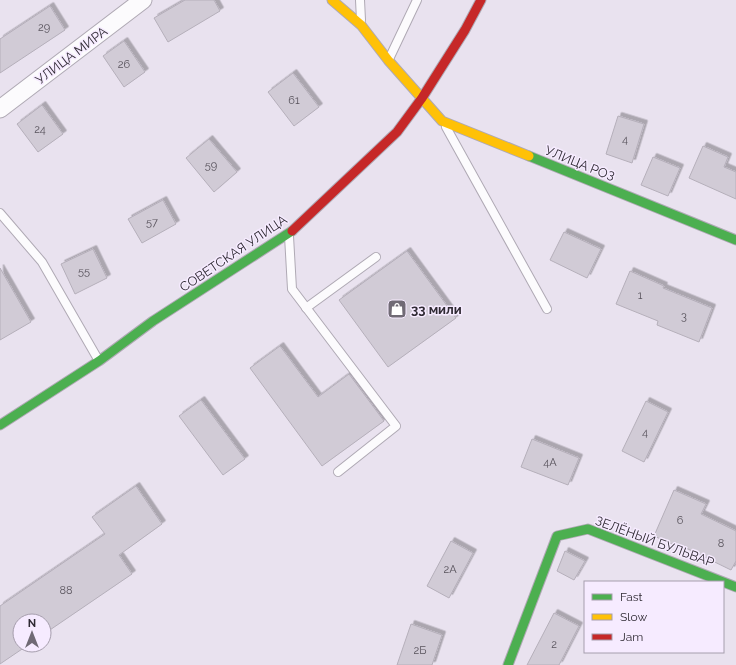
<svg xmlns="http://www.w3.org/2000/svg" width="736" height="665" font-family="Raleway,sans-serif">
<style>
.building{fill:#d1cbd6;stroke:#b5afba;filter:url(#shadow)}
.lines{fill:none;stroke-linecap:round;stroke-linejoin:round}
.lane-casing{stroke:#afa9b4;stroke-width:10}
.street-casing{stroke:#afa9b4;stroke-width:19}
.fast-casing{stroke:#afa9b4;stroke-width:11}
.slow-casing{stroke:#afa9b4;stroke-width:11}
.jam-casing{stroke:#afa9b4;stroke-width:11}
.lane{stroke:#fcfbfd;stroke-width:8}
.street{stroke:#fcfbfd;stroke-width:17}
.fast{stroke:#4caf50;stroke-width:9}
.slow{stroke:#ffc107;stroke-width:9}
.jam{stroke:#c62828;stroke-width:9}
.labels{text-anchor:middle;stroke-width:3;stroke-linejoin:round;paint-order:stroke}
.number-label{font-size:11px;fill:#58535c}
.street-label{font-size:13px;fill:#2f2a33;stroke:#f6ebff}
.poi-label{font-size:13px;font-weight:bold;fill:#2f2a33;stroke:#f6ebff;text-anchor:start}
</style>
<defs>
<filter id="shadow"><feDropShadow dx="3.5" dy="-3.5" stdDeviation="0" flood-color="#0004"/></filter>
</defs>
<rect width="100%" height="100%" fill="#e9e2ef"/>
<g class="building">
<path d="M185 0H214L220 11 168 42 154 18Z"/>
<path d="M50 6 65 30 0 73V39Z"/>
<path d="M124 41 145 72 124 87 103 56Z"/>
<path d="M293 73 319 107 294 126 268 92Z"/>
<path d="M42 105 63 134 38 152 17 124Z"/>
<path d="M618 116 644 124 632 163 606 154Z"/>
<path d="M209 139 237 172 214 192 186 158Z"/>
<path d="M703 146 728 157 724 167 736 172V199L689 178Z"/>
<path d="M653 157 680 168 668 196 641 185Z"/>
<path d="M163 200 176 224 142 243 128 219Z"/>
<path d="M564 232 601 249 587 278 550 260Z"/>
<path d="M93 249 107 278 75 294 61 264Z"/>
<path d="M407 251 456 318 388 367 339 300Z"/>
<path d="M0 268 31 322 0 340Z"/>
<path d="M630 271 664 286 663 288 712 308 699 342 657 325 658 321 616 304Z"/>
<path d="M280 346 318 397 349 374 384 421 322 466 250 368Z"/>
<path d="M201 400 245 459 223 475 179 416Z"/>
<path d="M646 401 668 412 644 462 622 451Z"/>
<path d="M532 439 579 458 568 485 521 467Z"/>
<path d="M136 486 162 524 119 555 132 574 44 634V621H20V645H28L0 664V606L105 534 92 517Z"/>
<path d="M674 490 706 504 701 514 736 531V561L731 570 686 548 685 550 654 536Z"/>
<path d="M451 541 473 553 449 598 427 586Z"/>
<path d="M565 551 585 561 574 580 557 571Z"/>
<path d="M554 613 579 626 559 665H527Z"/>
<path d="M411 624 442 635 432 665H397Z"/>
</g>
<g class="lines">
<defs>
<g id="lane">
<path d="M360 0 361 20"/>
<path d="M389 59 417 0"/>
<path d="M446 127 547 309"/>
<path d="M0 213 42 262 99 361"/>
<path d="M289 236 292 289 396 426 338 472"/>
<path d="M306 308 376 257"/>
</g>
<path id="street" d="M0 109 143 0"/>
<g id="fast">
<path d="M529 156 736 240"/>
<path d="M0 425 99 361 153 321 292 231"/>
<path d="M508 665 557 536 588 529 736 587"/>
</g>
<path id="slow" d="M332 0 361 25 388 60 442 121 529 156"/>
<path id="jam" d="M292 231 397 132 422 98 465 30 481 0"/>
</defs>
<use href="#lane" class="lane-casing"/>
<use href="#street" class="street-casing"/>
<use href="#fast" class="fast-casing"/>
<use href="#slow" class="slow-casing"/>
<use href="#jam" class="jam-casing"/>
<use href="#lane" class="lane"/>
<use href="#street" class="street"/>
<use href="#fast" class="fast"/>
<use href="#slow" class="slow"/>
<use href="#jam" class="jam"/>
</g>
<defs>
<symbol id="shop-square" viewBox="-11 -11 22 22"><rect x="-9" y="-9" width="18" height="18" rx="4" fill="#706a75" stroke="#f6ebff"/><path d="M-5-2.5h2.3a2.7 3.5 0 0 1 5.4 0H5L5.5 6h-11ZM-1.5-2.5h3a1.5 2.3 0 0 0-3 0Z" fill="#fff"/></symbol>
</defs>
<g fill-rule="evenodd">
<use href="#shop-square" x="386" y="298" width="22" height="22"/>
</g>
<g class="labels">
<g class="number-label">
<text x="44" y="31">29</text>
<text x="124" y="68">26</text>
<text x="294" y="104">61</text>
<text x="40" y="133">24</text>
<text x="625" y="143">4</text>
<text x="211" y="169">59</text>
<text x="152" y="226">57</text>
<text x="84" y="275">55</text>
<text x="640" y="299">1</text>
<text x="684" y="320">3</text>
<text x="645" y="436">4</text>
<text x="550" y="466">4А</text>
<text x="680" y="524">6</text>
<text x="721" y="547">8</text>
<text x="450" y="573">2А</text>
<text x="66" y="594">88</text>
<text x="554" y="648">2</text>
<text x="420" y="654">2Б</text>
</g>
<g class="street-label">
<text transform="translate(71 55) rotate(-37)" y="5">УЛИЦА МИРА</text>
<text transform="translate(580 163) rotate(22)" y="5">УЛИЦА РОЗ</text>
<text transform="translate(233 253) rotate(-34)" y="5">СОВЕТСКАЯ УЛИЦА</text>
<text transform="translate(655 541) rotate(20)" y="5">ЗЕЛЁНЫЙ БУЛЬВАР</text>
</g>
<g class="poi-label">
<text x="411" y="314">33 мили</text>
</g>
</g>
<rect x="584" y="581" width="140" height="72" fill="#f6ebff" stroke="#a69ead"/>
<rect x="592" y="594" width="20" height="6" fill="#4caf50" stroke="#a69ead"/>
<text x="620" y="601" font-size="12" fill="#2f2a33">Fast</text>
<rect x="592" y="614" width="20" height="6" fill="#ffc107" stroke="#a69ead"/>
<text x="620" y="621" font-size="12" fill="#2f2a33">Slow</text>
<rect x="592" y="634" width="20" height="6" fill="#c62828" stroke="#a69ead"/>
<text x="620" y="641" font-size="12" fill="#2f2a33">Jam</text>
<g transform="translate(32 633)"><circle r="19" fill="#f6ebff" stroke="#a69ead"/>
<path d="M0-3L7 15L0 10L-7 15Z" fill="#706a75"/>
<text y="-6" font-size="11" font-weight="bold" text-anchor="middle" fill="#2f2a33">N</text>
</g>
</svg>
